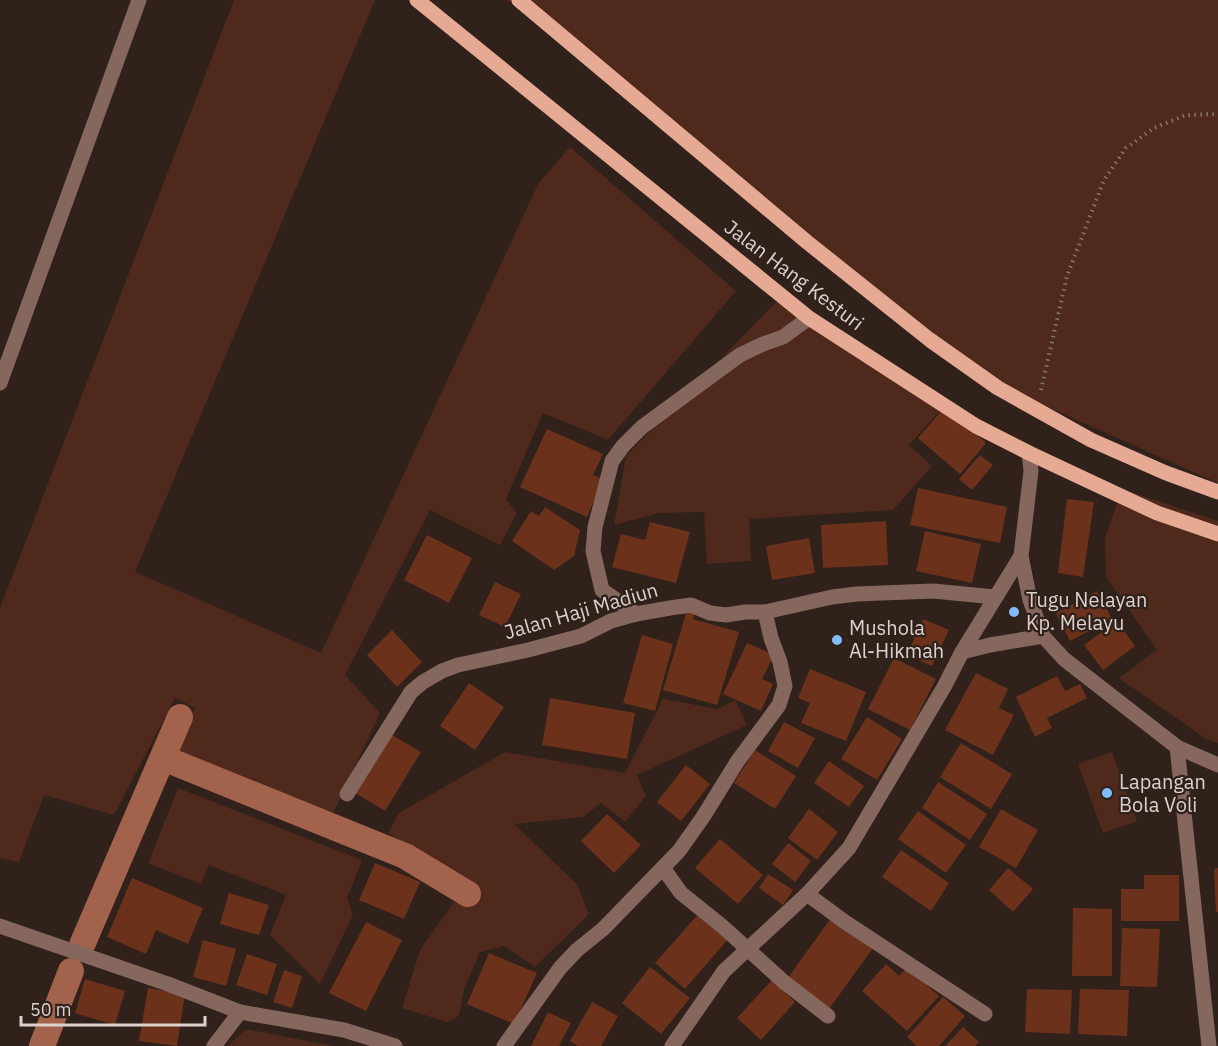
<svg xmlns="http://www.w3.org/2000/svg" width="1218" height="1046" font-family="'IBM Plex Sans',sans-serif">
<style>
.green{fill:#4e291c}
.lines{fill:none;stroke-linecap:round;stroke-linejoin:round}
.canal{stroke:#a3624b;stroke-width:26}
.building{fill:#6c311b}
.path{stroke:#847772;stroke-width:4;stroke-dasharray:1.5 4.5;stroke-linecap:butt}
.minor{stroke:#85675d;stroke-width:15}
.major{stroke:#e6a994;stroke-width:15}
.poi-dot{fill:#81bdfa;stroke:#30211b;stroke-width:2}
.labels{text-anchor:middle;stroke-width:4.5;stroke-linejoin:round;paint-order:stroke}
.street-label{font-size:20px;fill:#dcd1cd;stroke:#30211b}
.poi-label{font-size:20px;fill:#dcd1cd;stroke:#30211b;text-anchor:start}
</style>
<rect width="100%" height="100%" fill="#30211b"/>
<g class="green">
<path d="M234 0H375L135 572 221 609 321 653 538 184 570 147 736 291 608 440 543 413 506 499 517 513 500 545 430 510 345 675 380 713 330 820 174 751 195 708 175 698 114 815 44 795 19 862 0 858V608Z"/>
<path d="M507 0H1218V483L978 376Z"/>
<path d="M787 291 941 410 909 445 932 466 893 510 749 519 751 561 707 564 704 512 659 513 614 525 626 456Z"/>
<path d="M1122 489 1218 521V743L1206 739 1119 678 1157 650 1106 577 1105 538Z"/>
<path d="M663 699 718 709 735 700 747 725 637 775 646 796 625 822 601 803 583 817 514 824 577 884 589 914 535 967 504 946 480 952 464 989 459 1016 447 1022 402 1008 420 950 454 902 460 904 474 900V889L468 879 388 833 399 813 505 752 625 773Z"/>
<path d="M1112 752 1137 821 1103 833 1078 764Z"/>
<path d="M178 788 362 860 347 898 353 915 320 984 270 935 286 895 209 865 201 884 148 863Z"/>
<path d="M246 1029 333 1046H227Z"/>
</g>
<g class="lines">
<g class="canal">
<path d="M163 758 405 856 468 894"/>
<path d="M82 945 180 717"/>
<path d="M42 1046 71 971"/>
</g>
</g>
<g class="building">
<path d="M945 407 986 443 960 474 918 438Z"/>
<path d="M547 429 603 454 593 475 603 479 587 517 520 487Z"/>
<path d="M980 455 993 465 972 490 959 479Z"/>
<path d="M918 488 1007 507 1000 543 910 525Z"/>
<path d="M1067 499 1094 502 1083 577 1058 573Z"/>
<path d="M545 507 580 530 574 556 554 570 512 541 531 511 539 516Z"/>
<path d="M886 521 888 565 823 568 821 525Z"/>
<path d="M650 522 690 532 676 583 612 567 621 534 645 540Z"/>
<path d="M925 531 981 544 972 583 916 571Z"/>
<path d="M427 535 472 558 449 603 404 580Z"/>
<path d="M809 538 815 573 772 580 766 546Z"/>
<path d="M495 582 521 594 505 627 479 615Z"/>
<path d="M1097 591 1112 619 1070 641 1056 613Z"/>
<path d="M687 610 695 612 693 619 739 632 717 705 663 690Z"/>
<path d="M923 619 949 630 932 666 907 655Z"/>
<path d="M1117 621 1135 646 1103 670 1084 645Z"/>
<path d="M392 630 422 662 397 687 367 655Z"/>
<path d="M642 635 673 644 655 711 623 703Z"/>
<path d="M747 643 774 655 762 679 773 684 761 711 723 694Z"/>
<path d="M894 658 936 679 910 730 868 709Z"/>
<path d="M810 669 866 692 846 741 801 723 810 703 798 698Z"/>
<path d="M976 673 1008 689 999 708 1014 715 993 755 945 730Z"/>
<path d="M1057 676 1065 691 1080 684 1087 698 1047 718 1052 728 1035 737 1016 697Z"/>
<path d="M469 683 504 707 475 750 440 726Z"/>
<path d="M550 698 635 713 627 759 542 745Z"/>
<path d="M867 717 902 739 877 780 841 759Z"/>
<path d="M784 722 815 738 798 768 768 751Z"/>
<path d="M387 732 421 752 385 811 352 791Z"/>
<path d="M961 743 1012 774 991 809 940 777Z"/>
<path d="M755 750 796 776 775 809 734 783Z"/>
<path d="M829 761 864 786 849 807 814 783Z"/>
<path d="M686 765 710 784 681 821 657 802Z"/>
<path d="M938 782 987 814 970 840 922 808Z"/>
<path d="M809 809 838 832 817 860 788 838Z"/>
<path d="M1001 809 1038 830 1016 868 979 847Z"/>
<path d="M918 811 966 845 946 873 898 839Z"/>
<path d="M607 814 641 845 614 873 581 841Z"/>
<path d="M720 839 763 875 738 904 695 868Z"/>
<path d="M788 843 811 861 795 882 772 864Z"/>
<path d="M901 850 949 883 931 911 882 877Z"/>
<path d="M375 863 420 882 404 919 359 900Z"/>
<path d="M1008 868 1033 889 1013 912 989 890Z"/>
<path d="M1218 868V912H1216L1214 869Z"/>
<path d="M768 874 793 890 783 905 759 888Z"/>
<path d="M1144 875H1179V921H1121V889H1144Z"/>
<path d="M132 878 203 908 188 944 156 930 146 954 107 937Z"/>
<path d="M229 893 269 905 259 935 220 924Z"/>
<path d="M1073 908 1112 909V976H1072Z"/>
<path d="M701 911 730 937 685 989 655 963Z"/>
<path d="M831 918 873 948 829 1009 787 979Z"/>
<path d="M366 922 402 940 366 1011 329 993Z"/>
<path d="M1122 928 1160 929 1157 987 1120 986Z"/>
<path d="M203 940 236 949 226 986 193 977Z"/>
<path d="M489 953 537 973 514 1024 467 1004Z"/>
<path d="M247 954 277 964 267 995 236 985Z"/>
<path d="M886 964 899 976 907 968 939 996 907 1031 862 991Z"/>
<path d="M650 967 690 998 661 1034 622 1003Z"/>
<path d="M284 970 302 976 292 1008 273 1002Z"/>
<path d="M85 979 125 991 115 1025 75 1013Z"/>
<path d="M772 980 795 1002 761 1040 737 1018Z"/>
<path d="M148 988 185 994 177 1046 139 1041Z"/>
<path d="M1027 989 1072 990 1070 1034 1025 1032Z"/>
<path d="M1080 989 1129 990 1127 1036 1078 1034Z"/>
<path d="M943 997 965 1016 939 1046H917L907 1037Z"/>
<path d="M592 1002 618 1016 601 1046H578L570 1041Z"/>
<path d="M548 1012 571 1023 559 1046H531Z"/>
<path d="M963 1027 979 1042 975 1046H945Z"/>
</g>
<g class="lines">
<path class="path" d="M1041 390 1067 276 1104 180 1126 148 1154 128 1186 115 1218 114"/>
<g class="minor">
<path d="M0 383 139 0"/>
<path d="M1029 453 1031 471 1021 556 1030 600 1043 636 1064 659 1177 747 1218 765"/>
<path d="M636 614 602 590 593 551 595 527 612 461 623 446 642 427 740 355 763 344 783 337 809 318"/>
<path d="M962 652 990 645 1043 636"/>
<path d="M1177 747 1209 1046"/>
<path d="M347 794 411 692 423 682 442 671 458 665 528 650 581 636 611 621 636 614 670 608 691 605 710 613 726 615 745 612H765L832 597 857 594 933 591 995 597"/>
<path d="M663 868 681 893 722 926 784 982 828 1016"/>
<path d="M807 894 845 922 985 1014"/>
<path d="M0 926 168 984 240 1012 344 1030 395 1046"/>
<path d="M214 1046 240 1012"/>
<path d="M504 1046 560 968 577 950 603 929 679 851 703 817 737 762 779 705 785 686 780 662 771 638 765 612"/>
<path d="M672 1046 724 971 807 894 849 848 944 687 962 652 1021 556"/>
</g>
<g class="major">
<path d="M417 0 809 318 976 426 1029 453 1157 513 1218 534"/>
<path d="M519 0 807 242 930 340 998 388 1091 440 1166 473 1218 492"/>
</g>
</g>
<g class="poi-dot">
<circle cx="1014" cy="612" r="6"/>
<circle cx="837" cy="640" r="6"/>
<circle cx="1107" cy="793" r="6"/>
</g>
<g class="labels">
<g class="street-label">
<text transform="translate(794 275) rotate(37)" y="7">Jalan Hang Kesturi</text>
<text transform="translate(581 611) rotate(-16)" y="7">Jalan Haji Madiun</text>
</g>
<g class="poi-label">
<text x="1026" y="607">Tugu Nelayan<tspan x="1026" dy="23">Kp. Melayu</tspan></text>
<text x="849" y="635">Mushola<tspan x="849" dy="23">Al-Hikmah</tspan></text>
<text x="1119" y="789">Lapangan<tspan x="1119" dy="23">Bola Voli</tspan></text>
</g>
</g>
<path d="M21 1016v9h184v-9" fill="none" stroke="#dcd1cd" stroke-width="3"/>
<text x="30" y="1016" font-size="18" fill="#dcd1cd" stroke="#30211b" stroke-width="4.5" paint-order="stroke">50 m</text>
</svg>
